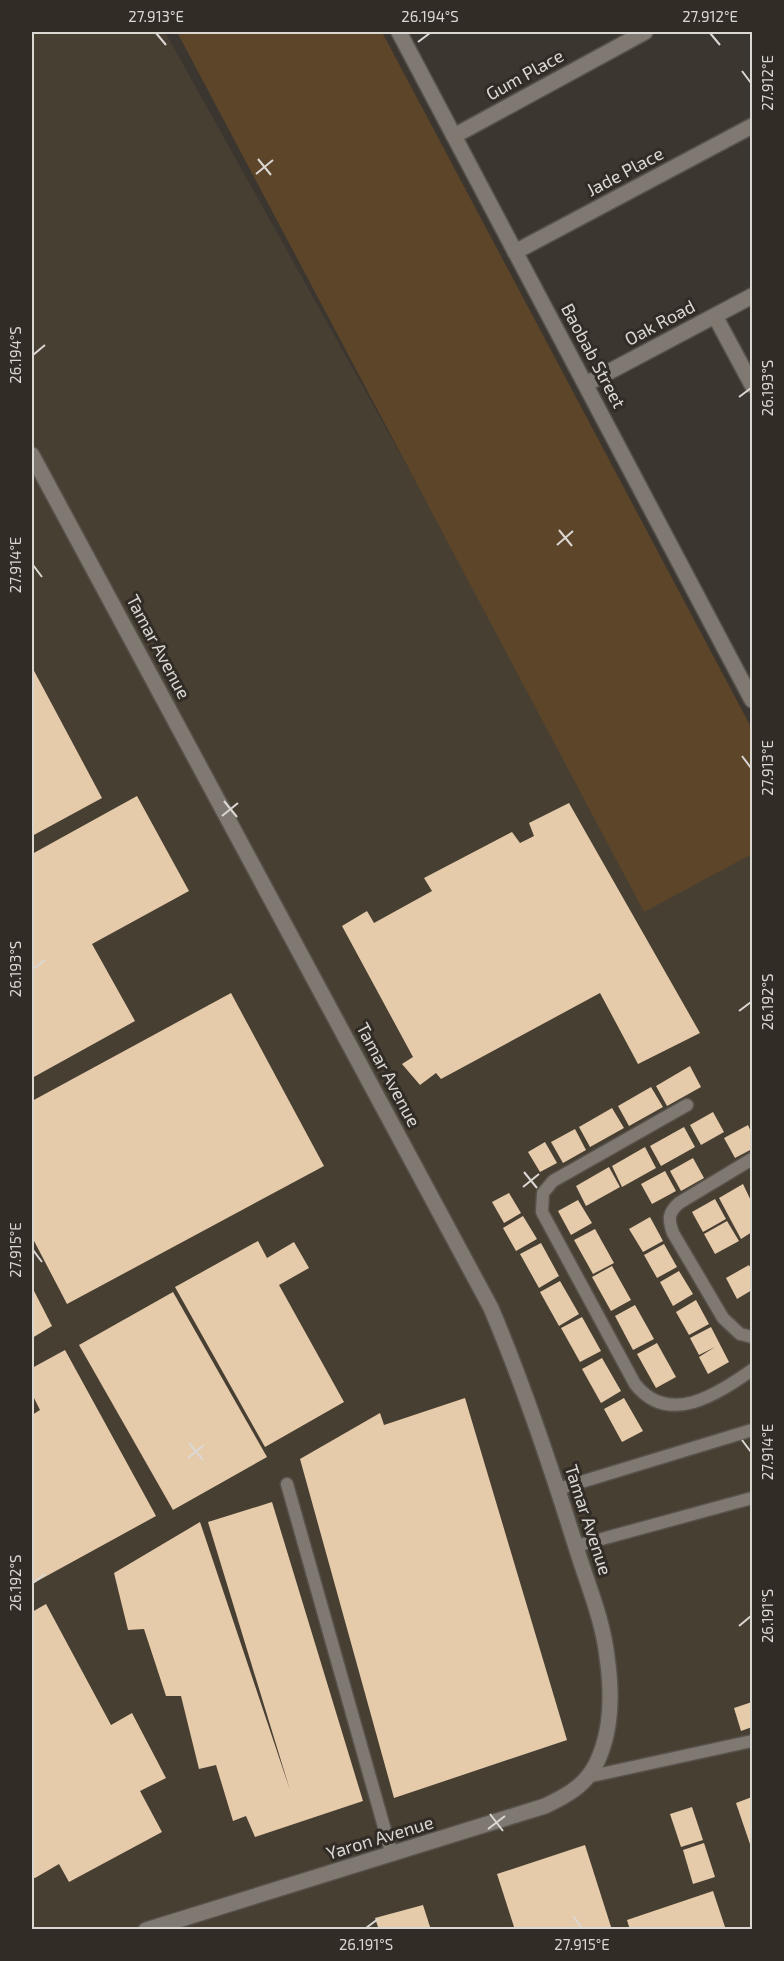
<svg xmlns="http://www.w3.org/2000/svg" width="784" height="1961" font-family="'Exo 2',sans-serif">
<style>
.built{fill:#483f33}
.green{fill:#5c4528}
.building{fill:#e6cbaa}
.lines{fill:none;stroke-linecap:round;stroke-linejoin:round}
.lane-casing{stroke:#57524c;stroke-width:15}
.street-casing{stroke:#57524c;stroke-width:18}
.lane{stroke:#7f7971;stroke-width:12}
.street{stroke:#7f7971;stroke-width:15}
.ticks{fill:none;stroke:#dbd7d3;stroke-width:2}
.labels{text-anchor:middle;stroke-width:6;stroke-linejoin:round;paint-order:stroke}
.street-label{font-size:18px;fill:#dbd7d3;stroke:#322c26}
.neatline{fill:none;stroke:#dbd7d3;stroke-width:2}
.ticks-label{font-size:15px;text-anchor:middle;fill:#dbd7d3}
</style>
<rect width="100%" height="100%" fill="#3c3630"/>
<path class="built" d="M32 32H165L651 903 752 850V1929L32 1930Z"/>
<path class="green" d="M177 32H382L752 729V854L644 912Z"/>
<g class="building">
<path d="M32 667 102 798 32 836Z"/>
<path d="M137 796 189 891 92 944 135 1021 32 1078V854Z"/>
<path d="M569 803 700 1033 638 1064 600 993 441 1079 436 1073 420 1085 402 1064 413 1057 342 926 367 911 374 923 432 891 424 878 512 832 520 843 534 836 529 823Z"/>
<path d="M231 993 324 1166 67 1304 32 1237V1101Z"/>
<path d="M690 1066 701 1087 667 1106 656 1086Z"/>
<path d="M651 1087 663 1107 629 1126 618 1106Z"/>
<path d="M612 1108 624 1128 590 1147 579 1127Z"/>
<path d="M713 1112 724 1132 701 1145 690 1125Z"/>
<path d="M748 1125 752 1134V1149L735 1158 724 1138Z"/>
<path d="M684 1127 695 1147 661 1166 650 1146Z"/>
<path d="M575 1129 586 1150 563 1163 551 1142Z"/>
<path d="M545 1142 557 1163 540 1172 528 1152Z"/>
<path d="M645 1147 656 1168 622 1187 612 1166Z"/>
<path d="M693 1158 704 1178 681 1191 670 1171Z"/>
<path d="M609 1167 620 1187 586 1206 576 1186Z"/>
<path d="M665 1171 676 1191 652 1204 641 1184Z"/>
<path d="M743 1184 752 1203V1232L741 1239 719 1198Z"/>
<path d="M509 1193 521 1213 504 1223 492 1202Z"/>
<path d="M715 1199 726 1219 703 1232 692 1212Z"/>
<path d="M578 1200 592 1223 571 1235 558 1211Z"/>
<path d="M523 1216 537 1239 516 1251 503 1228Z"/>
<path d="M650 1217 663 1241 643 1252 629 1229Z"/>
<path d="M727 1221 739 1241 715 1254 704 1234Z"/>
<path d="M595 1229 614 1263 593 1274 574 1240Z"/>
<path d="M258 1241 267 1258 294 1242 309 1268 279 1285 344 1402 265 1447 175 1287Z"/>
<path d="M541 1243 559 1276 539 1288 520 1254Z"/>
<path d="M664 1244 677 1267 657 1278 644 1255Z"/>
<path d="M749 1265 752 1271V1290L737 1299 726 1278Z"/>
<path d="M612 1266 631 1300 611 1311 592 1277Z"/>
<path d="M679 1271 693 1294 673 1306 660 1282Z"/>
<path d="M560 1281 579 1314 559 1326 540 1292Z"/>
<path d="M32 1287 52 1326 32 1338Z"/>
<path d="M173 1292 267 1457 173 1510 79 1345Z"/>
<path d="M696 1300 709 1324 689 1335 676 1312Z"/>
<path d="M635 1305 654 1339 633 1350 615 1316Z"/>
<path d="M582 1317 601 1351 580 1362 561 1328Z"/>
<path d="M711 1327 729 1362 708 1374 699 1357 715 1347 699 1355 690 1338Z"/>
<path d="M657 1343 676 1377 656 1388 637 1354Z"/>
<path d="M65 1350 156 1516 32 1584V1415L40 1410 32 1394V1368Z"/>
<path d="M602 1358 621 1391 601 1403 582 1369Z"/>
<path d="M465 1398 567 1740 394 1798 300 1459 380 1413 384 1425Z"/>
<path d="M624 1398 643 1431 622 1442 604 1409Z"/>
<path d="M272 1502 363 1801 255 1837 246 1816 233 1821 216 1765 199 1769 181 1696H166L144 1629 128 1630 114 1573 200 1522 290 1790 208 1522Z"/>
<path d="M46 1604 111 1725 132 1713 166 1778 140 1791 162 1832 69 1882 59 1864 35 1878 32 1877V1760L34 1759 32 1754V1612Z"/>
<path d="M752 1702V1727L741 1731 734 1708Z"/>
<path d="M752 1797V1850L736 1803Z"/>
<path d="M692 1807 703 1840 681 1847 670 1814Z"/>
<path d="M704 1843 715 1877 693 1884 683 1850Z"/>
<path d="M585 1845 612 1930H515L497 1874Z"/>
<path d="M713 1891 726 1930H630L627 1920Z"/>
<path d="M423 1905 431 1930H379L375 1918Z"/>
</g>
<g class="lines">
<defs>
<g id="lane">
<path d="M687 1105 553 1181 543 1193 542 1212 635 1384C669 1427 717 1394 752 1370"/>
<path d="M752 1159 679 1203C668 1213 668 1219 673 1233L723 1318 740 1334 752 1337"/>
<path d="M287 1484 392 1855"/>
<path d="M558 1489 752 1430"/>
<path d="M576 1546 752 1498"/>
<path d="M587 1777 752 1741"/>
</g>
<g id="street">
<path d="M399 32 752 700"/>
<path d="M454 136 645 32"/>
<path d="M515 252 752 126"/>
<path d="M715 316 752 385"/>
<path d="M586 384 752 296"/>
<path d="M32 455 491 1308C524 1386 551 1467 576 1547 587 1583 603 1620 607 1657 612 1691 612 1732 596 1764 585 1786 566 1796 545 1806L146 1930"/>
</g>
</defs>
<use href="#lane" class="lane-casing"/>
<use href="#street" class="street-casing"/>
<use href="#lane" class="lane"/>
<use href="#street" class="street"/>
</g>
<path class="ticks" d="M156 33 166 45M710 33 720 45M418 42 430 33M742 71 751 83M258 159 271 175M256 174 273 160M33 355 45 345M739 397 751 388M559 530 572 546M557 545 573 531M33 565 42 577M742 756 751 768M224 801 237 817M222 816 238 803M33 969 45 960M739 1011 751 1002M524 1172 537 1188M523 1187 539 1174M33 1250 42 1262M742 1440 751 1452M189 1443 203 1460M188 1458 204 1445M33 1583 45 1574M739 1626 751 1616M490 1814 503 1831M488 1829 505 1816M573 1916 582 1928M366 1928 378 1919"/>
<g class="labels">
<g class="street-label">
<text transform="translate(525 75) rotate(-29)" y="6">Gum Place</text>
<text transform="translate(625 172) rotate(-28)" y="6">Jade Place</text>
<text transform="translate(660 323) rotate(-28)" y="6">Oak Road</text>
<text transform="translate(593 356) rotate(62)" y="6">Baobab Street</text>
<text transform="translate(158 647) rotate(62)" y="6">Tamar Avenue</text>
<text transform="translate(388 1075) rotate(62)" y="6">Tamar Avenue</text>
<text transform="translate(588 1520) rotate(72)" y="6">Tamar Avenue</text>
<text transform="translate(380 1838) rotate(-17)" y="6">Yaron Avenue</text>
</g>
</g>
<rect width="784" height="1961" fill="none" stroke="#322c26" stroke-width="66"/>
<rect x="33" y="33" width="718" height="1895" class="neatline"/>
<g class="ticks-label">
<text x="156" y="22">27.913°E</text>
<text x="430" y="22">26.194°S</text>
<text x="710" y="22">27.912°E</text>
<text transform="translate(768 83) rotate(-90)" y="5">27.912°E</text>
<text transform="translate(16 355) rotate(-90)" y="5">26.194°S</text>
<text transform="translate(768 388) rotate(-90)" y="5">26.193°S</text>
<text transform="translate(16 565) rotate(-90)" y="5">27.914°E</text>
<text transform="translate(768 768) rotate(-90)" y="5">27.913°E</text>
<text transform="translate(16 969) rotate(-90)" y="5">26.193°S</text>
<text transform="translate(768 1002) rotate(-90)" y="5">26.192°S</text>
<text transform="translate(16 1250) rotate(-90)" y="5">27.915°E</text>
<text transform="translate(768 1452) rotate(-90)" y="5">27.914°E</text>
<text transform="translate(16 1583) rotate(-90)" y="5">26.192°S</text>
<text transform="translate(768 1616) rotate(-90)" y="5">26.191°S</text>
<text x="366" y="1950">26.191°S</text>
<text x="582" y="1950">27.915°E</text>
</g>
</svg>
